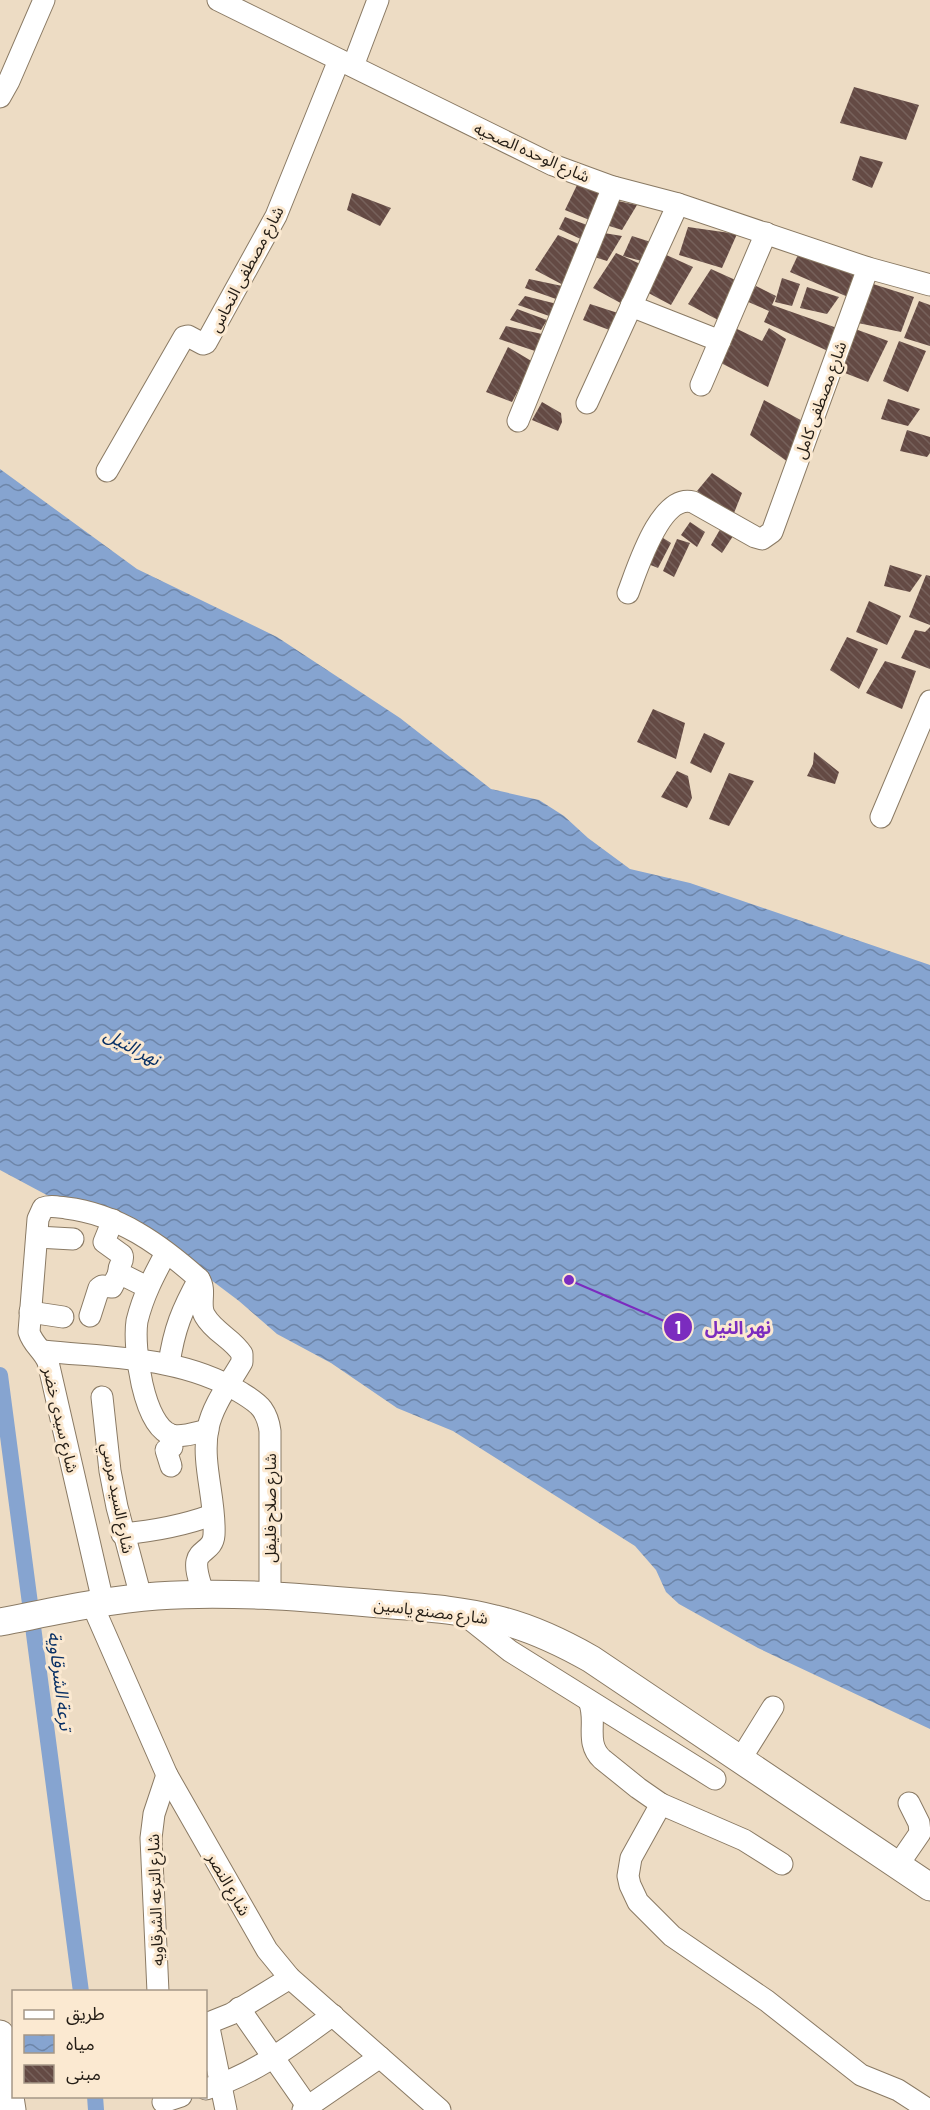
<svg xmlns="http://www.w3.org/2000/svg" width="930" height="2110" font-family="Barlow,'Noto Sans Arabic',sans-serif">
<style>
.water{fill:url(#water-waves)}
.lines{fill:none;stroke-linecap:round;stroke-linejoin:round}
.canal{stroke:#86a4d0;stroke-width:16}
.building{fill:url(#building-back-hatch)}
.minor-casing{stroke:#8a7a64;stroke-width:23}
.major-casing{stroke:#8a7a64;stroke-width:29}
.minor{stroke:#fff;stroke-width:21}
.major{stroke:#fff;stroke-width:27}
.labels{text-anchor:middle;stroke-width:6;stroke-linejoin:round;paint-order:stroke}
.street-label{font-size:16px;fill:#241d15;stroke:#fbe9d1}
.water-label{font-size:18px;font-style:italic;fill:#083065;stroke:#fbe9d1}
.leader{fill:none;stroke:#7b2cbf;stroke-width:2}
.callout-dot{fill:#7b2cbf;stroke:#fbe9d1;stroke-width:2}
.mark-label{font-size:18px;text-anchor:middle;font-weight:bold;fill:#fff}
.callout-label{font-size:18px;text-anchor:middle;font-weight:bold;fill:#7b2cbf;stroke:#fbe9d1;stroke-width:6;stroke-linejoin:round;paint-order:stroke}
</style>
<defs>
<pattern id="water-waves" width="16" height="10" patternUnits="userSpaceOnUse" patternTransform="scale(1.5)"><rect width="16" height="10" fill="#86a4d0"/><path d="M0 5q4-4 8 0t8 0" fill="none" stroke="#6d85a8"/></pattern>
<pattern id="building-back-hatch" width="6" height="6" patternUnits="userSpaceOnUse" patternTransform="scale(1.5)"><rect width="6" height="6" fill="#644a44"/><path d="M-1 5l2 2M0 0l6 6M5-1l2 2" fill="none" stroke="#76615b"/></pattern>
</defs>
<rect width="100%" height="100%" fill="#eddcc4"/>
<path class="water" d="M0 469 137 569 277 637 400 718 491 789 539 800 564 816 588 838 630 869 690 883 930 965V1729L758 1648 679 1604 666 1592 656 1570 635 1546 453 1431 397 1408 331 1363 277 1334 239 1301 154 1237 56 1200 0 1170Z"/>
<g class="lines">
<g class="canal">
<path d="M0 1375 81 1992"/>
<path d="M95 2096 96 2110"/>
</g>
</g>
<g class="building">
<path d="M854 87 919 105 906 140 840 123Z"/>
<path d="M860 156 883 162 872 188 852 180Z"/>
<path d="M577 185 606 193 592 221 565 210Z"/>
<path d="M352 193 391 208 380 226 347 210Z"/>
<path d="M613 200 637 205 622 230 603 224Z"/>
<path d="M565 217 590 226 585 241 559 229Z"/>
<path d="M688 227 737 234 722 268 679 255Z"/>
<path d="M598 232 622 236 607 261 588 255Z"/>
<path d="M558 235 588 248 567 287 556 299 525 288 529 279 567 287 535 270Z"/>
<path d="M632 236 654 243 645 262 623 256Z"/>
<path d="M616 253 647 267 626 306 593 288Z"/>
<path d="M662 253 693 267 671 305 639 288Z"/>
<path d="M798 255 863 278 855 300 790 272Z"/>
<path d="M711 269 742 283 720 321 688 304Z"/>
<path d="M782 278 800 284 792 306 775 302Z"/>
<path d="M873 284 914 297 901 332 858 323Z"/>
<path d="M756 286 776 296 772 305 837 328 828 351 764 322 769 311 746 301Z"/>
<path d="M807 287 839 297 827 314 800 308Z"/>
<path d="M525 296 557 304 552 317 518 305Z"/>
<path d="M919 301 930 305V346L904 338Z"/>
<path d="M590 304 621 314 612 331 583 320Z"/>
<path d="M517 309 547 320 541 330 510 320Z"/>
<path d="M506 326 542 334 535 351 499 339Z"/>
<path d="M847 326 888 341 868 382 832 368Z"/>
<path d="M733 327 762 341 769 328 786 339 768 387 719 362Z"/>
<path d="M899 341 926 351 908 392 883 381Z"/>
<path d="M508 347 533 362 512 402 486 392Z"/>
<path d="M888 399 920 409 908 426 881 419Z"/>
<path d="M764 400 806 423 788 462 750 435Z"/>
<path d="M542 402 561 413 562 422 558 431 532 420Z"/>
<path d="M907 430 930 437V453L927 457 900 451Z"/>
<path d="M712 473 742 493 732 518 697 491Z"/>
<path d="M690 522 705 532 697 547 681 535Z"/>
<path d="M722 526 735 533 722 553 711 545Z"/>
<path d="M660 536 671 543 658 568 648 564Z"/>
<path d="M677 539 690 543 674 577 663 571Z"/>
<path d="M890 565 922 575 910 592 884 586Z"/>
<path d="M926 575 930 576V625L909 617Z"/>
<path d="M869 601 901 616 887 645 856 632Z"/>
<path d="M930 627V669L901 658 915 630 925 632Z"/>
<path d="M847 637 878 649 859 689 830 670Z"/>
<path d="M885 661 916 671 902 709 866 693Z"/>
<path d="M653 709 685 723 676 759 637 742Z"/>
<path d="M704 733 725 743 711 773 690 763Z"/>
<path d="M814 752 839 772 835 784 807 776 813 764Z"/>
<path d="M677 771 688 776 692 798 687 808 661 797Z"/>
<path d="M729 773 754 781 729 826 709 819Z"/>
</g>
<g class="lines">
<defs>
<g id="minor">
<path d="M218 0 553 165 613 187 678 204 868 268 930 285"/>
<path d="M353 66 378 0"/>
<path d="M0 97 9 81 44 0"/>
<path d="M631 306 720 341"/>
<path d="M701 385 766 233"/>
<path d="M587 403 678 204"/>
<path d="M518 421 613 187"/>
<path d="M107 471 184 337 188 336 203 344 206 343 276 216 339 60"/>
<path d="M628 593C637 570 660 493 693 502L755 537 762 539 772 532 868 268"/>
<path d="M881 817 930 701"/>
<path d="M113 1220 104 1242 122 1255C125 1261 117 1266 119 1273L147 1287"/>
<path d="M37 1237 73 1239"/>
<path d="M166 1253C154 1275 143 1296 137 1321 133 1346 143 1427 172 1435 181 1438 198 1432 208 1430"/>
<path d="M30 1312 63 1317"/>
<path d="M90 1316 99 1288 102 1286 112 1287 119 1273"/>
<path d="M43 1351C110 1358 181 1356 240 1392 248 1397 257 1402 262 1409 267 1416 269 1423 270 1431V1597"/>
<path d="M169 1364C174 1329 182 1310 199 1279"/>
<path d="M102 1397 110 1471 117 1507 141 1597"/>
<path d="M169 1434 172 1447 166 1450 171 1466"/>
<path d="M122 1534C154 1531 182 1526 212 1515"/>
<path d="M103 1602 48 1362C43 1350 33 1345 29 1332L38 1219 43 1208C50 1205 58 1207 66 1208 118 1214 161 1245 199 1279 207 1291 198 1305 205 1316 214 1332 233 1339 242 1354V1362C230 1383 213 1404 208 1428 201 1463 216 1500 214 1535 213 1550 199 1550 197 1561 195 1571 201 1584 203 1593"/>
<path d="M92 1604 167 1775 267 1950 290 1978 440 2110"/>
<path d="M461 1612 510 1651 715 1779"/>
<path d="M589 1701C598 1721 584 1742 602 1759L638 1788 661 1804 744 1840 782 1864"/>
<path d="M740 1760 773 1707"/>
<path d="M661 1804 631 1858 628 1876 630 1885 638 1902 672 1936 767 2001 861 2075 898 2090 929 2110"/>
<path d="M898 1865 920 1833 919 1823 909 1803"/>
<path d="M158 1992 151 1838 154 1814 167 1775"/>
<path d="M239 2008 310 2110"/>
<path d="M208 2023 226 2110"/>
<path d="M206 2024 231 2014 290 1978"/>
<path d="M206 2089C254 2075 293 2044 333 2015"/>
<path d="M163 2102 181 2096"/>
<path d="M303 2110 380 2057"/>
</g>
<g id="major">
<path d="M0 1622C52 1612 104 1600 157 1596 227 1591 299 1597 369 1603 411 1607 455 1608 495 1619 530 1627 561 1642 591 1659L930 1887"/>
<path d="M0 2034 12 2110"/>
</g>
</defs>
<use href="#minor" class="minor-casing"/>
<use href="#major" class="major-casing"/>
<use href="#minor" class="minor"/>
<use href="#major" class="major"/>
</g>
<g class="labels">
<g class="street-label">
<text transform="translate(532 152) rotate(24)" y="6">شارع الوحده الصحيه</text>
<text transform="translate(246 269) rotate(-62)" y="6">شارع مصطفى النحاس</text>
<text transform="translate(820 400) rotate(-70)" y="6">شارع مصطفى كامل</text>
<text transform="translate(61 1420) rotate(77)" y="6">شارع سيدى خضر</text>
<text transform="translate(118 1498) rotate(79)" y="6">شارع السيد مرسي</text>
<text transform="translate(270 1508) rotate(-90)" y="6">شارع صلاح فليفل</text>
<text transform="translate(431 1611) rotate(7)" y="6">شارع مصنع ياسين</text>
<text transform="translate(229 1884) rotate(60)" y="6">شارع النصر</text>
<text transform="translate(155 1900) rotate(-92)" y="6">شارع الترعه الشرقاويه</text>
</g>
<g class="water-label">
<text transform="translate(132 1047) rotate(28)" y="6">نهر النيل</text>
<text transform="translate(60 1681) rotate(83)" y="6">ترعة الشرقاوية</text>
</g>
</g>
<path class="leader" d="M569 1280L678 1327"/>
<g class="callout-dot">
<circle cx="569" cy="1280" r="6"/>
<circle cx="678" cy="1327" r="15"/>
</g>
<g class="mark-label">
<text x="678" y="1334">1</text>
</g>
<g class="callout-label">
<text x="738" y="1334">نهر النيل</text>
</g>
<rect x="12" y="1990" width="195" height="108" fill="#fbe9d1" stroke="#a59786" stroke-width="1.5"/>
<rect x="24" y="2010" width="30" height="9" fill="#ffffff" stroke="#a59786" stroke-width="1.5"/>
<text x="66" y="2020" font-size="18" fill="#241d15">طريق</text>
<rect x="24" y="2035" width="30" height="18" fill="url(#water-waves)" stroke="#a59786" stroke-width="1.5"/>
<text x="66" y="2050" font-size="18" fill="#241d15">مياه</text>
<rect x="24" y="2065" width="30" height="18" fill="url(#building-back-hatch)" stroke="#a59786" stroke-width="1.5"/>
<text x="66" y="2080" font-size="18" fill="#241d15">مبنى</text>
</svg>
